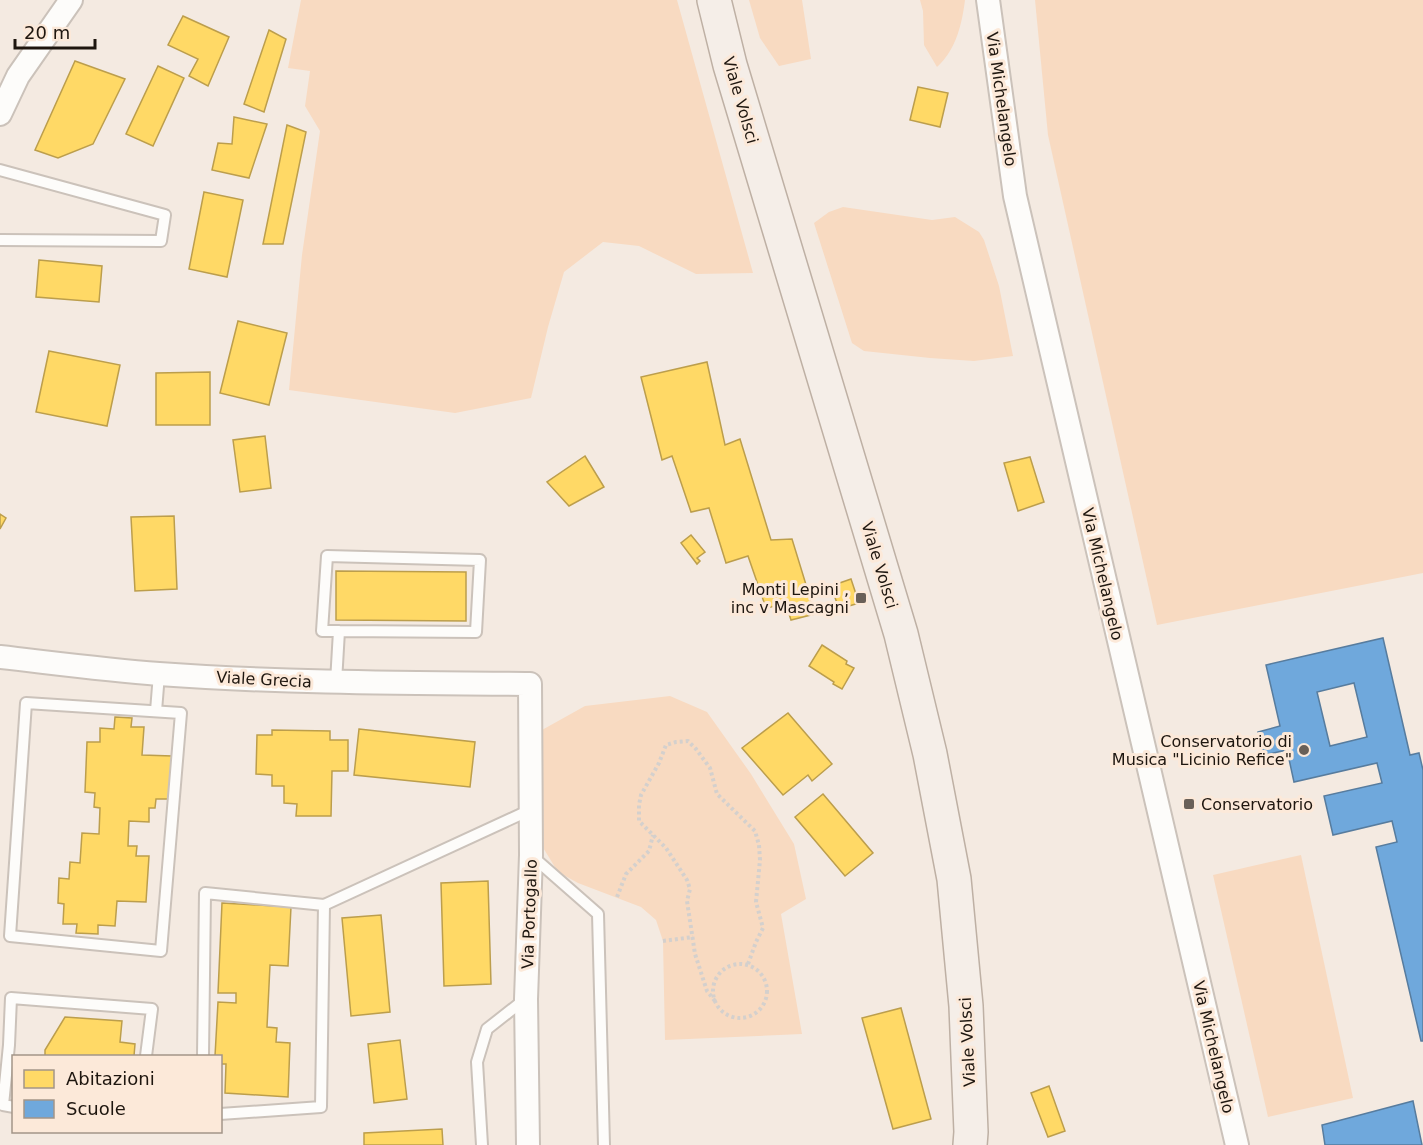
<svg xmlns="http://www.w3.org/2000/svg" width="1423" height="1145" font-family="'DejaVu Sans',sans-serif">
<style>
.green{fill:#f8dac1}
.homes{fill:#ffd966;stroke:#bc9e4c;stroke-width:1.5}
.schools{fill:#6fa8dc;stroke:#577c9e;stroke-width:1.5;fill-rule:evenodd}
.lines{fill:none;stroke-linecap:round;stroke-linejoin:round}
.service-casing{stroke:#cbc2ba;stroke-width:14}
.minor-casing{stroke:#cbc2ba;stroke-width:26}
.primary-casing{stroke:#beb0a4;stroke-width:36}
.path{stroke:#d4d0cd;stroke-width:4;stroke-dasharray:3 3;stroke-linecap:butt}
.service{stroke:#fdfcfa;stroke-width:10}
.minor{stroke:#fdfcfa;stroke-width:22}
.primary{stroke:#f5eee8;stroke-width:33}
.poi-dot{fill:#696058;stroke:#fce9d9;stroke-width:2}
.labels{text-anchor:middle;stroke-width:6;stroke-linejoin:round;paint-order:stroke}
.street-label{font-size:16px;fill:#1e160f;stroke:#fce9d9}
.poi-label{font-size:16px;fill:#1e160f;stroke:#fce9d9;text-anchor:end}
</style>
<rect width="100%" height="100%" fill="#f4eae1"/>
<g class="green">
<path d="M301 0H677L753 273 696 274 639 246 603 242 564 272 548 327 531 398 455 413 289 390 302 255 320 131 305 106 310 71 288 68Z"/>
<path d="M749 0H802L811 59 779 66 760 38Z"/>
<path d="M920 0H965C962 24 956 50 937 67L924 45 923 11Z"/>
<path d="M1035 0H1423V573L1157 625 1048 135Z"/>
<path d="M843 207 932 220 955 217 979 232 984 240 999 286 1013 356 974 361 930 358 864 351 852 343 814 223 829 212Z"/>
<path d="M670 696 707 712 751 774 794 844 806 899 781 914 802 1034 665 1040 663 941 656 920 641 907 578 883 558 872 542 846V730L585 706Z"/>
<path d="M1301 855 1353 1098 1268 1117 1213 875Z"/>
</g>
<g class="homes">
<path d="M183 16 229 37 208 86 189 76 198 59 168 45Z"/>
<path d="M269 30 286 39 264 112 244 104Z"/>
<path d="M75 61 125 79 93 144 58 158 35 150Z"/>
<path d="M158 66 184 78 153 146 126 134Z"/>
<path d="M918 87 948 93 940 127 910 120Z"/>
<path d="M234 117 267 124 249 178 212 170 218 143 232 144Z"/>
<path d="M287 125 306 132 283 244H263Z"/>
<path d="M204 192 243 200 227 277 189 269Z"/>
<path d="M39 260 102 266 99 302 36 297Z"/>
<path d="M238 321 287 333 269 405 220 393Z"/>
<path d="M49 351 120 365 107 426 36 412Z"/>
<path d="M707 362 725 445 740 439 771 540 792 539 815 614 791 620 786 604 766 608 748 556 726 563 709 508 691 512 672 456 662 460 641 377Z"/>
<path d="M210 372V425H156V373Z"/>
<path d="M265 436 271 488 240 492 233 440Z"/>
<path d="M585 456 604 487 569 506 547 482Z"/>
<path d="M1030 457 1044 502 1018 511 1004 463Z"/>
<path d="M0 514 6 518 0 529Z"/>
<path d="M174 516 177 589 135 591 131 517Z"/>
<path d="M691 535 705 552 697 558 700 561 697 564 681 543Z"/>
<path d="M336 571 466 572V621L336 620Z"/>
<path d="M851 579 859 603 839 609 831 586Z"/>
<path d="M822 645 847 661 846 664 854 668 842 689 833 684 834 682 809 666Z"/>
<path d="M788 713 832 764 812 781 808 775 783 795 742 748Z"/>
<path d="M115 717 132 718 131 727H144L142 755 172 756 170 799H156L155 808H149V822L129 821 128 846H137L136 856H149L146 902 117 901 115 926 98 925V934L76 933 77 924H63L64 904 58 903 59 878 69 879 70 862 80 863 82 833 99 834 100 808 94 807 95 793 85 792 87 742H100V728L114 729Z"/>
<path d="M359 729 475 742 470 787 354 775Z"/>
<path d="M272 730 330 731V740H348V771H332L331 816H296L297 804 284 803V786H272V775L256 774 257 735H272Z"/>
<path d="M823 794 873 853 845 876 795 817Z"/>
<path d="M488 881 491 984 444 986 441 883Z"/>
<path d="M222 903 291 907 288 966 270 965 267 1027 277 1028 276 1042 290 1043 288 1097 225 1093 226 1064H220V1056H215L218 1002 236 1003V993H218Z"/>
<path d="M381 915 390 1012 351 1016 342 918Z"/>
<path d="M901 1008 931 1119 893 1129 862 1018Z"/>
<path d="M65 1017 122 1021 120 1042 135 1044 134 1056H45V1050Z"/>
<path d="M400 1040 407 1099 374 1103 368 1044Z"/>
<path d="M1049 1086 1065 1131 1048 1137 1031 1093Z"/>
<path d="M442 1129 443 1145H364V1133Z"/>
</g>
<g class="schools">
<path d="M1383 638 1410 755 1419 753 1423 770V1041H1421L1376 847 1397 842 1392 821 1333 835 1324 796 1382 783 1377 763 1294 782 1287 750 1264 755 1258 732 1280 726 1266 665ZM1354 683 1367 737 1330 746 1317 692Z"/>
<path d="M1413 1101 1422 1145H1325L1322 1125Z"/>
</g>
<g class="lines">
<defs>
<g id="service">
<path d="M0 170 165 215 161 241 0 240"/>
<path d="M336 682 339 631H322L327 556 480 560 476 632 339 631"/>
<path d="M26 703 181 713 161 951 10 936Z"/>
<path d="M156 711 159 674"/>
<path d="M533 857 598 914 604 1145"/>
<path d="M203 1056 205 893 324 905 530 810"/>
<path d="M14 1107 3 1105 9 1045 11 998 152 1009 146 1056"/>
<path d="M220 1114 321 1107 324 905"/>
<path d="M482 1145 477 1062 487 1029 524 1000"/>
</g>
<g id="minor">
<path d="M988 0 1015 196 1237 1145"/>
<path d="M0 114 18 76 71 0"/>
<path d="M0 657C53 663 106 670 159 674 283 683 406 683 530 684L531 855 526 999 528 1145"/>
</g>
<path id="primary" d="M714 0 730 65 901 634 930 754 954 879 966 1006 971 1132 970 1145"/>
</defs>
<use href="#service" class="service-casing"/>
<use href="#minor" class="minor-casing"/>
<use href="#primary" class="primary-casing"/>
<g class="path">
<path d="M617 897 626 874 649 851 653 835"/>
<path d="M663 941 693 937"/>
<circle cx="740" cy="991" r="27"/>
<path d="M715 1001 707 991 695 954 687 901 690 889 687 880 666 848 639 821V805L641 795 659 763 666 745 676 742 688 741 696 749 710 768 717 794 755 831 759 845 760 860 756 902 763 928 756 942 748 964"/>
</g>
<use href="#service" class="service"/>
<use href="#minor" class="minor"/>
<use href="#primary" class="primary"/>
</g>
<g class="poi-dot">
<rect x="855" y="592" width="12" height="12" rx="3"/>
<circle cx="1304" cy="750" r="6"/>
<rect x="1183" y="798" width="12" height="12" rx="3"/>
</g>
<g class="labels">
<g class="street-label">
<text transform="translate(1002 99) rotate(82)" y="6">Via Michelangelo</text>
<text transform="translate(741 100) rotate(74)" y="6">Viale Volsci</text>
<text transform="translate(880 565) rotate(73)" y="6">Viale Volsci</text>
<text transform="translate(1103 574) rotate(77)" y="6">Via Michelangelo</text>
<text transform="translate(264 679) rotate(3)" y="6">Viale Grecia</text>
<text transform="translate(529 914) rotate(-88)" y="6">Via Portogallo</text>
<text transform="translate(967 1042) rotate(-93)" y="6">Viale Volsci</text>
<text transform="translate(1214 1047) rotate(77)" y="6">Via Michelangelo</text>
</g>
<g class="poi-label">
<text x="849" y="595">Monti Lepini ,<tspan x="849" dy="18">inc v Mascagni</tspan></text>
<text x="1292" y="747">Conservatorio di<tspan x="1292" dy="18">Musica "Licinio Refice"</tspan></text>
<text x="1201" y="810" text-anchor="start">Conservatorio</text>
</g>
</g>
<rect x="12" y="1055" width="210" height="78" fill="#fce9d9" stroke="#a39588" stroke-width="1.5"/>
<rect x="24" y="1070" width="30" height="18" fill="#ffd966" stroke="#a39588" stroke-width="1.5"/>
<text x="66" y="1085" font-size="18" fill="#1e160f">Abitazioni</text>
<rect x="24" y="1100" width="30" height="18" fill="#6fa8dc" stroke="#a39588" stroke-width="1.5"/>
<text x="66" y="1115" font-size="18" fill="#1e160f">Scuole</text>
<path d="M15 39v9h80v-9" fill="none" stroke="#1e160f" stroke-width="3"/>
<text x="24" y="39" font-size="18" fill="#1e160f" stroke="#fce9d9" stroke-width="4.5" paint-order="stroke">20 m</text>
</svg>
